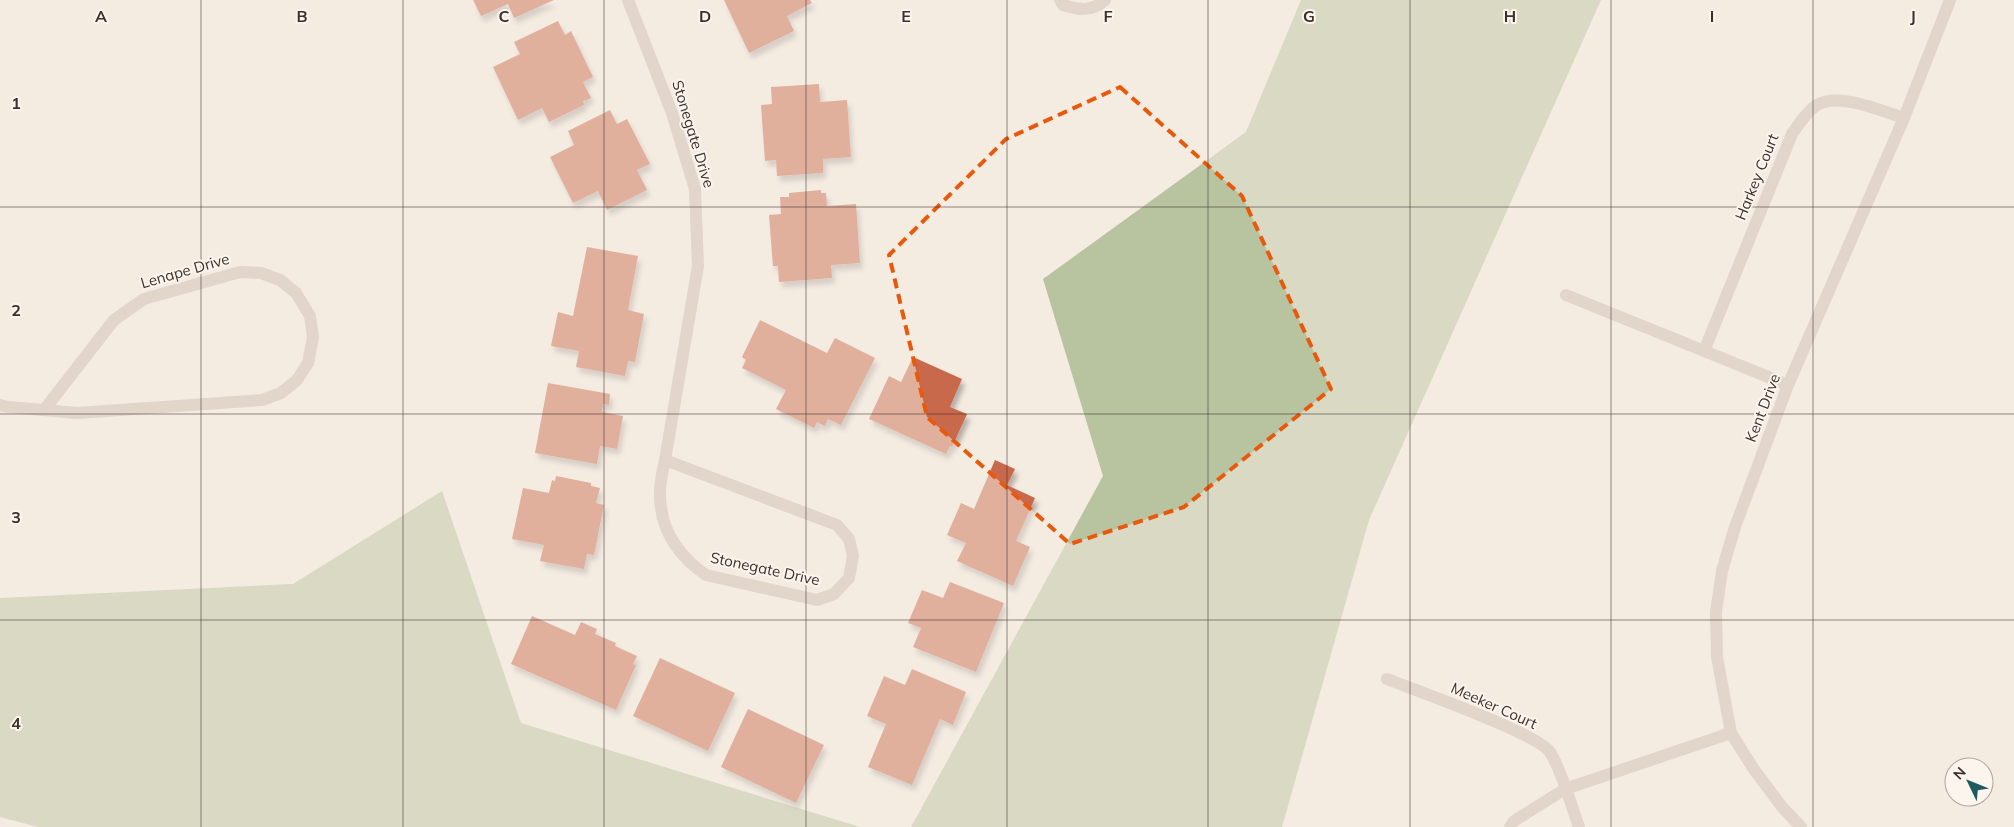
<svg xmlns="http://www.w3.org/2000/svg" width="2014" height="827" font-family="Mulish,sans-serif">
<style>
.green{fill:#b8c4a0}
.building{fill:#c8694b;filter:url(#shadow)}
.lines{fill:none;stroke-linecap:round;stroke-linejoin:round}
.street{stroke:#cdbbac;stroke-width:12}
.marked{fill:none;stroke:#e8590c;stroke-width:4;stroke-dasharray:10 6;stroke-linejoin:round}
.grid{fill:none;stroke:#3b302b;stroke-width:1;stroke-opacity:0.55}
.labels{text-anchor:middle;stroke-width:4;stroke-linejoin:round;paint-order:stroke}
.street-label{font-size:15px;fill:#3b302b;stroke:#fbf5ee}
.grid-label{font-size:16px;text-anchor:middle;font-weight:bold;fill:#3b302b;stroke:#fbf5ee;stroke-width:4;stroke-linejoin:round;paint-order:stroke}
</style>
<defs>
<filter id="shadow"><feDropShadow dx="3" dy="5.5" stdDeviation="2.5" flood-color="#0004"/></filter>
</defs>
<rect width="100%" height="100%" fill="#f4ebe1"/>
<g class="green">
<path d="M1301 0H1601L1369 520 1282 827H911L1103 476 1043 279 1246 132Z"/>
<path d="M442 491 521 723 860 827H38L0 817V598L293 584Z"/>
</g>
<g class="building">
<path d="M473 0H554L514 18 508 4 481 16Z"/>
<path d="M724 0H810L812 3 787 16 794 31 749 53Z"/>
<path d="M558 21 565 35 571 31 593 77 583 82 591 98 583 101 584 105 549 122 542 108 518 120 493 67 520 54 514 42Z"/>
<path d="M819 84 820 102 847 100 851 157 823 159V173L777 176 776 160 765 161 761 105 772 104 771 87Z"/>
<path d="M610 110 617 124 627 119 650 164 637 170 647 190 607 210 598 191 573 203 550 157 574 145 568 131Z"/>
<path d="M821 190V193H826L827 206 856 204 860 263 831 265 832 278 779 282 778 266H773L769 215 781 214 780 197H789V193Z"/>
<path d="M587 247 638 256 628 310 644 314 635 362 628 361 625 376 576 367 579 351 551 346 558 312 573 316Z"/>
<path d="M760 320 827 353 835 338 875 358 841 425 828 419 825 426 817 422 814 428 776 409 786 390 742 368 746 360 742 357Z"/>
<path d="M913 357 962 379 950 407 967 414 952 447 950 446 946 454 869 419 889 376 901 382Z"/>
<path d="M548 383 610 394 609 405 603 404 602 412 623 416 617 449 600 446 597 464 535 453Z"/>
<path d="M995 460 1015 469 1007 485 1035 498 1016 541 1030 547 1013 586 957 561 966 543 947 535 961 503 974 509Z"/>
<path d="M556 476 591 483V486L600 488 596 503 604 505 594 555 587 554 584 569 540 561 544 545 512 539 523 488 549 493 552 480 555 481Z"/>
<path d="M950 582 1004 603 976 672 913 647 921 628 908 623 922 590 943 598Z"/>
<path d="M532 616 575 635 581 622 597 629 595 634 616 643 615 646 637 656 633 664 636 665 616 710 511 664Z"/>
<path d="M660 658 735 693 708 751 633 716Z"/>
<path d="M912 669 966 692 953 725 940 719 912 785 868 767 886 724 867 716 884 676 905 685Z"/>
<path d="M748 709 824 745 796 803 721 767Z"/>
</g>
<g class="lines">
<g class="street">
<path d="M628 0 672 113 695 189 698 266 665 460"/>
<path d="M1060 0 1063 5C1079 10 1092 12 1105 0"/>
<path d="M240 272 261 273 280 280 296 293 310 316 313 337 308 363 297 380 281 393 262 400 77 413 44 410 114 320 144 299Z"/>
<path d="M1566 295 1788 385"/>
<path d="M1704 351 1792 134C1799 124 1809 108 1821 103 1843 94 1881 111 1904 118"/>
<path d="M0 405 8 407 44 410"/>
<path d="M665 460 837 525 849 539 853 556 849 578 834 594 817 600 706 575C677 555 659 527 660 491 660 481 663 470 665 460Z"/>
<path d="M1387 679C1415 690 1537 733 1550 752 1562 771 1571 805 1579 827"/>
<path d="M1510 827 1514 821 1565 789 1731 733"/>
<path d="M1801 827 1782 807 1753 768 1731 733 1717 657 1716 612 1722 571 1735 527 1788 385 1904 118 1950 0"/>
</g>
</g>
<path d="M0 0H2014V827H0ZM1120 87 1242 196 1331 389 1184 507 1070 544 927 417 889 255 1006 139Z" fill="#f4ebe1" fill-opacity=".55" fill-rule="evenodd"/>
<path class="marked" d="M1120 87 1242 196 1331 389 1184 507 1070 544 927 417 889 255 1006 139Z"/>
<path class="grid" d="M201 0V827M403 0V827M604 0V827M806 0V827M1007 0V827M1208 0V827M1410 0V827M1611 0V827M1813 0V827M0 207H2014M0 414H2014M0 620H2014"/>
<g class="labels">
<g class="street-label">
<text transform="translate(693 134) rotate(73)" y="5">Stonegate Drive</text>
<text transform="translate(1757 177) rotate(-68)" y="5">Harkey Court</text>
<text transform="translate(185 271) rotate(-16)" y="5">Lenape Drive</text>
<text transform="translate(1763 408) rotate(-69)" y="5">Kent Drive</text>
<text transform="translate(765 569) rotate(12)" y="5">Stonegate Drive</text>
<text transform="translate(1494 706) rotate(24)" y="5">Meeker Court</text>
</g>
</g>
<g class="grid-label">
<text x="101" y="22">A</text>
<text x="302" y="22">B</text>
<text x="504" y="22">C</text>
<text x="705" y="22">D</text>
<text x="906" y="22">E</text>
<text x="1108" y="22">F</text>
<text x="1309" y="22">G</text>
<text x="1510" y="22">H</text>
<text x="1712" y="22">I</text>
<text x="1913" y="22">J</text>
<text x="16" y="109">1</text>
<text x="16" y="316">2</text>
<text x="16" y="523">3</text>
<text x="16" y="729">4</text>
</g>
<g transform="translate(1969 782) rotate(313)"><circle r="24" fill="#fbf5ee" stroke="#aea6a0"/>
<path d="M0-4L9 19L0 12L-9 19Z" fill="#1f5a5e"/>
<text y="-8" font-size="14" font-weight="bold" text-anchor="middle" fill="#3b302b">N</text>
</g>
</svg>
